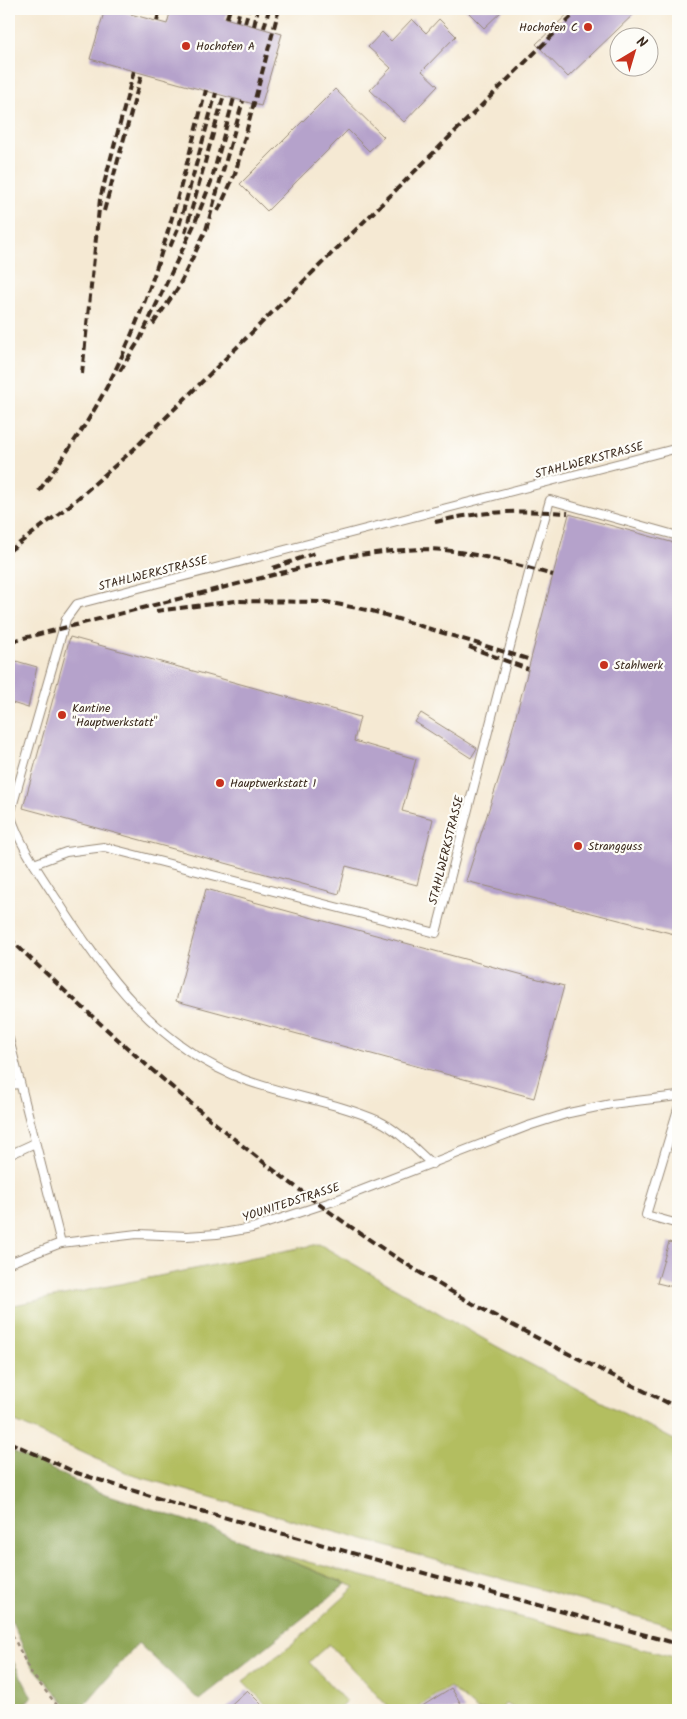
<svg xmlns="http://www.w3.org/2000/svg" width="687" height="1719" font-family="Kalam,sans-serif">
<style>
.green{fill:#b3be60;stroke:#77743f}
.forest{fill:#8ea556;stroke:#64683a}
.building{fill:#b5a2cb}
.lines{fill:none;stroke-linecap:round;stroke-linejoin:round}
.service-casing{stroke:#988a78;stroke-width:10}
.path{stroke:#988a78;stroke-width:2.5;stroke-dasharray:4 4;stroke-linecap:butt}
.service{stroke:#fff;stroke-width:8}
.rail{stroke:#3b2a1e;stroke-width:4;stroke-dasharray:8 4;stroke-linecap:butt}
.poi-dot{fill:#c8321e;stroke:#fdfcf7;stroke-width:2}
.labels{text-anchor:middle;stroke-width:4.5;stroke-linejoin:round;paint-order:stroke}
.poi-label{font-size:12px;fill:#3b2a1e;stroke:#fdfcf7;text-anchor:start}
.street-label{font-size:12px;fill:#3b2a1e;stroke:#fdfcf7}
</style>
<rect width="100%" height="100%" fill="#fdfcf7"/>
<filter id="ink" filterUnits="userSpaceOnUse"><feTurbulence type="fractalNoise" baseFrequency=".02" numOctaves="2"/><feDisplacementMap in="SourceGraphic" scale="10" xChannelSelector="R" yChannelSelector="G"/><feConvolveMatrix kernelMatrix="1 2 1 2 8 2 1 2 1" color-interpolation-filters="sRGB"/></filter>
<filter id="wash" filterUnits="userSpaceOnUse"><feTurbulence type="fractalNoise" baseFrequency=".0096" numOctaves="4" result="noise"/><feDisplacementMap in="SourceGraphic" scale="20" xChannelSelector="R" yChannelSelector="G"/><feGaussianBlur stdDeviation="1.12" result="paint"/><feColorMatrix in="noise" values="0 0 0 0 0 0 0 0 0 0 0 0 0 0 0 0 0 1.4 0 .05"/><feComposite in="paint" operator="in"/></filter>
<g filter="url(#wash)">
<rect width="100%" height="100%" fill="#f5e9d3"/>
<g class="green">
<path d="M319 1244 496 1346 678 1442V1628L132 1475 9 1419V1306Z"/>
<path d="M266 1551 678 1658V1710H519L505 1704 501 1710H477L450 1687 413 1710H391L329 1644 309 1662 346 1702 338 1710H271L243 1681 292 1645 355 1587Z"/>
</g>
<g class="forest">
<path d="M9 1449 97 1491 215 1530 346 1584 199 1700 138 1643 80 1710H71L30 1663 9 1615Z"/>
<path d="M9 1653 32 1698 14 1710H9Z"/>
</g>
<g id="blocks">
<g class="building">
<path d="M105 9H112L167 24 171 9H228L225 18 282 34 261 106 90 59Z"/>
<path d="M465 9H504L484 28Z"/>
<path d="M573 9H639L568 77 536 44Z"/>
<path d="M412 19 426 33 439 19 456 36 422 71 438 86 404 122 370 90 391 68 368 47 382 32 391 41Z"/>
<path d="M335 89 384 137 369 151 348 130 267 211 240 184Z"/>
<path d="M569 514 678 544V935L466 881 503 765Z"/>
<path d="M70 637 360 717 354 741 416 759 402 811 433 819 417 885 346 866 339 894 23 808Z"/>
<path d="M9 659 37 667 28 708 9 702Z"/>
<path d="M421 713 477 748 471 758 415 722Z"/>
<path d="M206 889 564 986 534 1098 176 1001Z"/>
<path d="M669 1242 678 1245V1288L657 1283Z"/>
<path d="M451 1688 465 1710H416Z"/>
<path d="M247 1690 267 1710H225Z"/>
</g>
</g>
</g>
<g filter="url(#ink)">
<use href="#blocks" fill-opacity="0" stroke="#988a78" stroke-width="1"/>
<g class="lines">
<defs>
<g id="service">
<path d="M34 864 66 852 104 847 436 933 530 569 550 500 678 536"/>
<path d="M9 1039 61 1243"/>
<path d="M9 1085 20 1084"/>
<path d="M678 1109 646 1215 678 1224"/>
<path d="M9 1155 35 1143"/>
<path d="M432 1164C416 1150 398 1130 379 1121 336 1102 289 1096 245 1080 157 1047 106 976 57 900 39 872 20 846 10 814L66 619 77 604 678 448"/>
<path d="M9 1263 61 1243 137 1234 187 1236 217 1234 252 1228 331 1202 528 1126 569 1113 611 1104 678 1096"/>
</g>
</defs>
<use href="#service" class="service-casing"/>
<path class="path" d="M9 1628 31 1673 61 1710"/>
<use href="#service" class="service"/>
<g class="rail">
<path d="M120 11V9"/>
<path d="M227 18 230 9"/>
<path d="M157 21 160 9"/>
<path d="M237 21 240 9"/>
<path d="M245 23 249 9"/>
<path d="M254 26 258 9"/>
<path d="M264 28 269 9"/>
<path d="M104 211 142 73"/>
<path d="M218 211 235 174 279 9"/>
<path d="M185 233 224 95"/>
<path d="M170 247 179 226 216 93"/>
<path d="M153 324 178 288 206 230 243 101"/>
<path d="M120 371 140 339 194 225 211 182 234 98"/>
<path d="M82 374 100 199 134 71"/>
<path d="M39 491C59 462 81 434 98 403 153 306 178 197 206 90"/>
<path d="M435 522C480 511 522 510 568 513"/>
<path d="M9 551 69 506 134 449 579 9"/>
<path d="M273 568 315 553"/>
<path d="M156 611 236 601 326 602 372 611 531 660"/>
<path d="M12 641 344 557C377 553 411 547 444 550 481 554 517 565 553 575"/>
<path d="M469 647 528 669"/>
<path d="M9 938C134 1058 265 1174 411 1267 496 1321 589 1363 678 1408"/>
<path d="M9 1442 77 1473 173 1503 678 1644"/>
</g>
</g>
</g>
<g class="poi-dot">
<circle cx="588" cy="27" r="5"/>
<circle cx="186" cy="46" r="5"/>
<circle cx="604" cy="665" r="5"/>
<circle cx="62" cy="715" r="5"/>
<circle cx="220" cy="783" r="5"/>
<circle cx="578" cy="846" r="5"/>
</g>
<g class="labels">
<g class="poi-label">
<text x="578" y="31" text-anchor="end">Hochofen C</text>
<text x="196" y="50">Hochofen A</text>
<text x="614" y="669">Stahlwerk</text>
<text x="72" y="712">Kantine<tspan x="72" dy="14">"Hauptwerkstatt"</tspan></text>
<text x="230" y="787">Hauptwerkstatt 1</text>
<text x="588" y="850">Strangguss</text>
</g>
<g class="street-label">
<text transform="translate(589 460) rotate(-15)" y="4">STAHLWERKSTRASSE</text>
<text transform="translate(153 573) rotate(-14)" y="4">STAHLWERKSTRASSE</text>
<text transform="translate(446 850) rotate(-76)" y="4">STAHLWERKSTRASSE</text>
<text transform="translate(291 1202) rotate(-18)" y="4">YOUNITEDSTRASSE</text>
</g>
</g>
<rect width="687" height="1719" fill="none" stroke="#fdfcf7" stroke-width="30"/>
<g transform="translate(634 52) rotate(38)"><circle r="24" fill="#fdfcf7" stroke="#afa8a0"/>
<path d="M0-4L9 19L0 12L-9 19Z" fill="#c8321e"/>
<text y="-8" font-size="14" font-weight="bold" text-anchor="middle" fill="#3b2a1e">N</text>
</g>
</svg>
